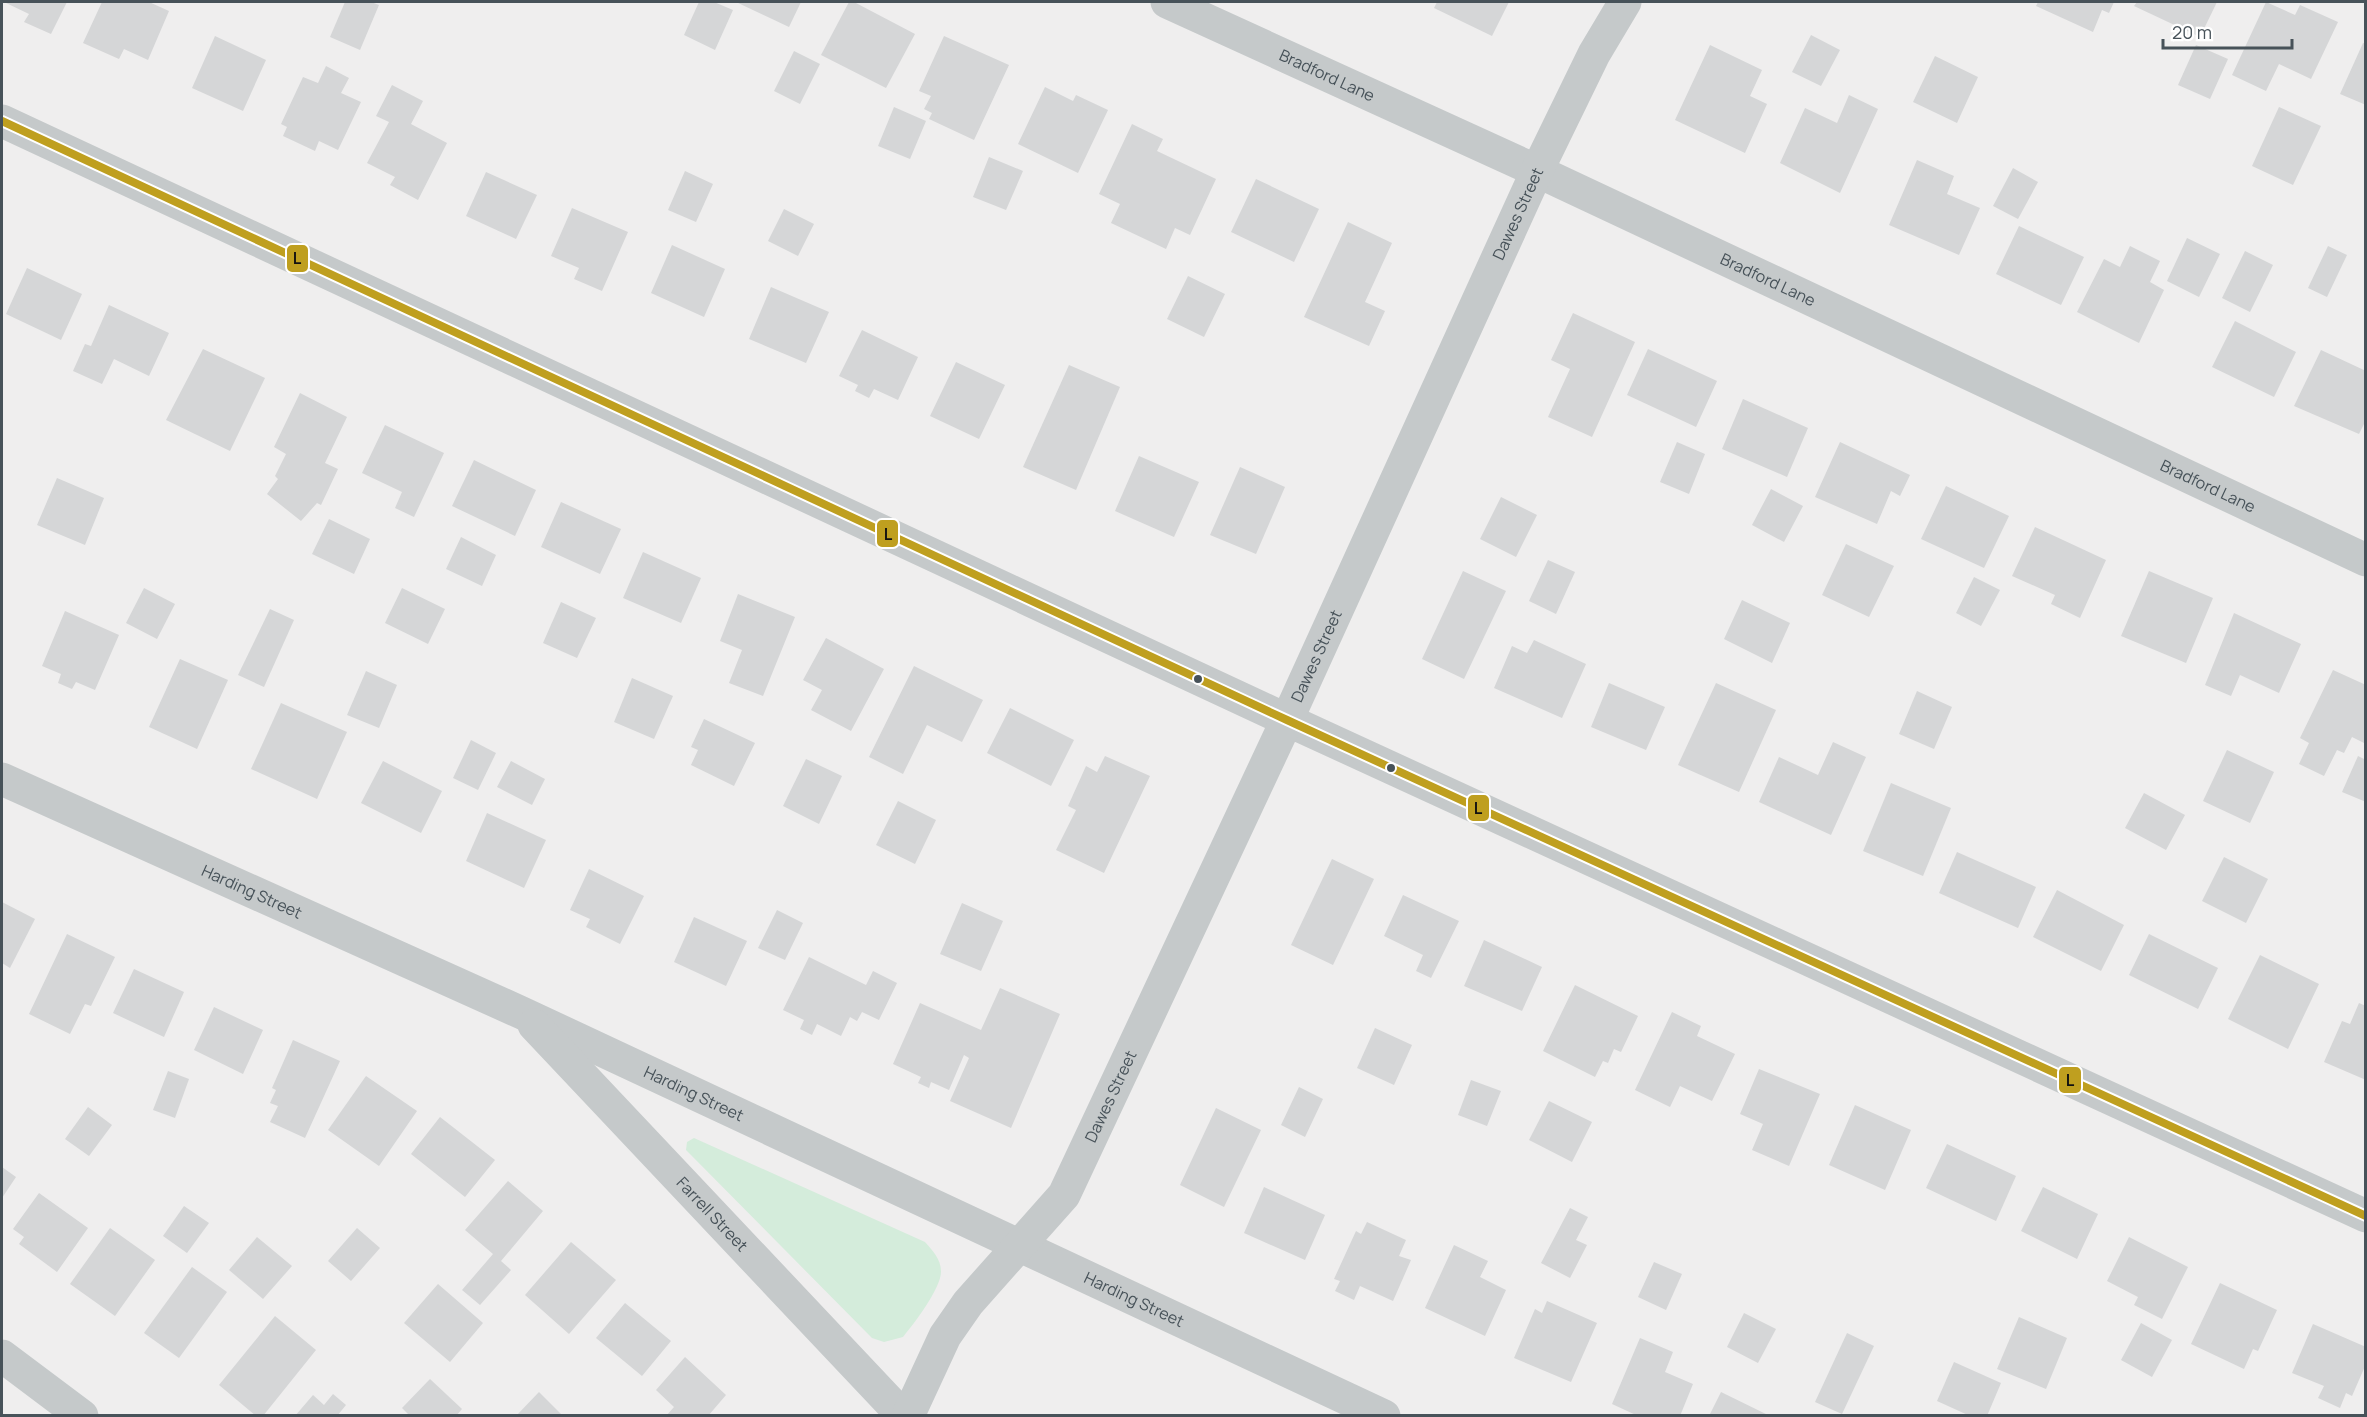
<svg xmlns="http://www.w3.org/2000/svg" width="2367" height="1417" font-family="Manrope,sans-serif">
<style>
.green{fill:#d4ecdb}
.building{fill:#d5d6d7}
.lines{fill:none;stroke-linecap:round;stroke-linejoin:round}
.minor{stroke:#c5c9ca;stroke-width:33}
.bus-1-casing{stroke:#fff;stroke-width:12}
.bus-1{stroke:#bf9f1f;stroke-width:8}
.bus-dot{fill:#475259;stroke:#fff;stroke-width:2}
.labels{text-anchor:middle;stroke-width:6;stroke-linejoin:round;paint-order:stroke}
.street-label{font-size:16px;fill:#475259;stroke:#fff}
.line-badge{stroke:#fff;stroke-width:2}
.pale-badge-label{font-size:16px;text-anchor:middle;font-weight:bold;fill:#111}
</style>
<rect width="100%" height="100%" fill="#efeeee"/>
<path class="green" d="M694 1138 925 1242C932 1250 941 1259 941 1271 942 1287 914 1324 903 1337L884 1342 872 1338 686 1150 687 1142Z"/>
<g class="building">
<path d="M4 2H67L51 34 24 22 29 14Z"/>
<path d="M102 2H149L169 11 148 60 124 49 119 59 83 43Z"/>
<path d="M345 2H371L379 5 360 50 330 37Z"/>
<path d="M699 2H714L733 10 715 50 684 35Z"/>
<path d="M736 2H801L789 27Z"/>
<path d="M849 2H854L915 34 886 88 821 55Z"/>
<path d="M1437 2H1509L1492 36 1434 8Z"/>
<path d="M2038 2H2114L2109 13 2102 10 2093 32 2036 6Z"/>
<path d="M2137 2H2217L2200 37 2134 6Z"/>
<path d="M2266 2 2295 15 2300 5 2338 22 2311 79 2279 64 2266 91 2232 75Z"/>
<path d="M1811 35 1840 50 1821 86 1792 72Z"/>
<path d="M215 36 266 60 243 111 192 88Z"/>
<path d="M944 36 1009 65 974 140 929 119 932 113 924 109 931 96 919 91Z"/>
<path d="M2363 43 2366 44V105L2340 94Z"/>
<path d="M1710 45 1762 70 1750 96 1767 104 1745 153 1675 120Z"/>
<path d="M2196 45 2228 59 2210 99 2178 85Z"/>
<path d="M794 51 820 64 800 104 774 91Z"/>
<path d="M1935 56 1978 77 1957 123 1913 102Z"/>
<path d="M326 66 349 78 341 93 361 102 338 150 319 141 315 151 283 136 287 127 281 124 303 77 318 83Z"/>
<path d="M392 85 423 101 411 124 447 143 418 200 390 185 395 177 367 163 389 122 376 116Z"/>
<path d="M1045 87 1073 101 1076 95 1108 110 1078 173 1018 144Z"/>
<path d="M1849 95 1878 109 1840 193 1780 163 1805 108 1837 123Z"/>
<path d="M894 107 926 121 910 159 878 146Z"/>
<path d="M2279 107 2321 126 2293 185 2252 166Z"/>
<path d="M1132 124 1163 139 1157 151 1216 179 1190 235 1175 228 1166 249 1111 223 1120 204 1099 194Z"/>
<path d="M989 157 1023 171 1006 210 973 197Z"/>
<path d="M1917 160 1954 176 1947 194 1980 208 1959 255 1889 225Z"/>
<path d="M2013 168 2038 182 2018 219 1993 206Z"/>
<path d="M685 171 713 184 696 222 668 210Z"/>
<path d="M486 172 537 195 516 239 466 216Z"/>
<path d="M1256 179 1319 209 1294 262 1231 232Z"/>
<path d="M572 208 628 232 602 291 574 279 579 268 551 256Z"/>
<path d="M784 209 814 224 798 256 768 241Z"/>
<path d="M1348 222 1392 243 1365 302 1385 311 1369 346 1304 317Z"/>
<path d="M2019 226 2084 257 2061 305 1996 274Z"/>
<path d="M2187 238 2220 254 2199 297 2167 281Z"/>
<path d="M672 245 725 269 704 317 651 293Z"/>
<path d="M2130 246 2160 261 2150 282 2164 290 2139 343 2077 312 2104 259 2120 267Z"/>
<path d="M2328 246 2347 255 2327 297 2308 288Z"/>
<path d="M2245 251 2273 265 2250 312 2222 298Z"/>
<path d="M27 268 82 294 61 340 6 314Z"/>
<path d="M1188 276 1225 294 1204 337 1167 319Z"/>
<path d="M771 287 829 312 806 363 749 339Z"/>
<path d="M109 305 169 333 149 376 114 359 102 384 73 371 85 344 91 346Z"/>
<path d="M1573 313 1635 342 1592 437 1548 417 1570 369 1551 360Z"/>
<path d="M2235 321 2296 352 2274 397 2212 367Z"/>
<path d="M862 330 918 357 898 400 874 389 869 398 855 391 858 385 839 376Z"/>
<path d="M203 349 265 378 230 451 166 420Z"/>
<path d="M1648 349 1717 381 1696 427 1627 395Z"/>
<path d="M2321 350 2366 371V420L2359 434 2294 406Z"/>
<path d="M956 362 1005 385 979 439 930 416Z"/>
<path d="M1069 365 1120 387 1076 490 1023 467Z"/>
<path d="M300 393 347 417 325 463 338 469 321 505 317 503 301 521 267 494 278 479 275 476 286 454 274 447Z"/>
<path d="M1743 399 1808 428 1787 477 1722 449Z"/>
<path d="M385 425 444 453 414 517 395 508 402 492 362 473Z"/>
<path d="M1677 442 1705 454 1689 494 1660 482Z"/>
<path d="M1840 442 1910 475 1900 496 1891 491 1877 524 1815 497Z"/>
<path d="M1139 456 1199 482 1174 537 1115 511Z"/>
<path d="M474 460 536 490 515 536 452 506Z"/>
<path d="M1240 467 1285 487 1256 554 1210 535Z"/>
<path d="M57 478 104 498 85 545 37 525Z"/>
<path d="M1946 486 2009 516 1984 568 1921 539Z"/>
<path d="M1771 489 1803 506 1784 542 1752 525Z"/>
<path d="M1501 497 1537 515 1516 557 1480 539Z"/>
<path d="M561 502 621 529 600 574 541 547Z"/>
<path d="M329 519 370 539 354 574 312 554Z"/>
<path d="M2035 527 2106 560 2080 618 2051 604 2055 595 2012 576Z"/>
<path d="M461 537 496 555 482 586 446 569Z"/>
<path d="M1846 544 1894 566 1869 617 1822 595Z"/>
<path d="M643 552 701 578 681 623 623 598Z"/>
<path d="M1548 560 1575 572 1556 614 1529 601Z"/>
<path d="M1463 571 1506 591 1464 679 1422 659Z"/>
<path d="M2149 571 2213 598 2186 663 2121 636Z"/>
<path d="M1974 577 2000 590 1981 626 1956 613Z"/>
<path d="M144 588 175 604 157 639 126 623Z"/>
<path d="M402 588 445 609 428 644 385 623Z"/>
<path d="M738 594 795 617 763 696 729 683 742 650 720 641Z"/>
<path d="M1742 600 1790 623 1772 663 1724 639Z"/>
<path d="M561 602 596 618 577 658 543 643Z"/>
<path d="M270 609 294 620 264 687 238 675Z"/>
<path d="M65 611 119 635 95 690 76 682 72 689 58 683 61 674 42 666Z"/>
<path d="M2234 613 2301 644 2279 693 2240 675 2231 696 2205 685Z"/>
<path d="M826 638 884 669 851 731 811 710 822 690 803 680Z"/>
<path d="M1534 640 1586 664 1562 718 1494 688 1512 646 1527 653Z"/>
<path d="M180 659 228 680 197 749 149 727Z"/>
<path d="M914 666 983 700 962 742 927 725 903 774 869 757Z"/>
<path d="M2333 670 2366 685V744L2352 737 2344 753 2337 750 2324 776 2299 764 2309 743 2300 738Z"/>
<path d="M366 671 397 685 379 728 347 715Z"/>
<path d="M632 678 673 696 654 739 614 722Z"/>
<path d="M1609 683 1665 707 1646 750 1591 727Z"/>
<path d="M1716 683 1776 710 1739 792 1678 765Z"/>
<path d="M1917 691 1952 707 1934 749 1899 734Z"/>
<path d="M281 703 347 732 317 799 251 769Z"/>
<path d="M1010 708 1074 740 1051 786 987 753Z"/>
<path d="M704 719 755 743 734 786 691 765 698 750 691 747Z"/>
<path d="M471 740 496 753 478 790 453 778Z"/>
<path d="M1833 742 1866 757 1831 835 1759 802 1779 757 1818 775Z"/>
<path d="M2227 750 2274 772 2250 823 2203 801Z"/>
<path d="M1105 756 1150 776 1104 873 1056 850 1076 810 1068 806 1086 766 1097 772Z"/>
<path d="M2358 756 2366 760V802L2342 792Z"/>
<path d="M806 759 842 776 819 824 783 806Z"/>
<path d="M383 761 442 791 421 833 361 803Z"/>
<path d="M511 761 545 779 532 805 497 787Z"/>
<path d="M1891 783 1951 808 1923 876 1863 851Z"/>
<path d="M2144 793 2185 815 2166 850 2125 828Z"/>
<path d="M898 801 936 820 915 864 876 845Z"/>
<path d="M487 813 546 840 524 888 466 861Z"/>
<path d="M1957 852 2036 887 2018 928 1939 893Z"/>
<path d="M2224 857 2268 879 2246 923 2202 901Z"/>
<path d="M1332 859 1374 879 1333 965 1291 945Z"/>
<path d="M589 869 644 896 620 944 586 927 590 919 570 910Z"/>
<path d="M2057 890 2124 925 2101 971 2033 937Z"/>
<path d="M1403 895 1459 921 1431 978 1416 971 1423 955 1384 936Z"/>
<path d="M2 902 35 919 10 968 2 963Z"/>
<path d="M962 903 1003 921 981 971 940 954Z"/>
<path d="M777 910 803 923 785 960 758 948Z"/>
<path d="M694 917 747 941 726 986 674 962Z"/>
<path d="M67 934 115 957 91 1006 85 1004 70 1034 29 1014Z"/>
<path d="M2149 934 2218 968 2198 1009 2129 975Z"/>
<path d="M1484 940 1542 967 1522 1011 1464 986Z"/>
<path d="M2260 955 2319 984 2288 1049 2228 1019Z"/>
<path d="M809 957 866 985 873 971 897 983 879 1020 862 1012 857 1021 850 1017 841 1036 817 1024 812 1035 800 1029 804 1020 783 1010Z"/>
<path d="M134 969 184 992 164 1037 113 1013Z"/>
<path d="M1575 985 1638 1016 1621 1052 1614 1049 1608 1063 1603 1061 1595 1077 1543 1051Z"/>
<path d="M1000 988 1060 1014 1011 1128 950 1101 969 1058 964 1055 949 1090 931 1082 929 1088 918 1083 921 1077 893 1064 920 1003 981 1030Z"/>
<path d="M2359 1003 2366 1006V1080L2324 1062 2342 1021 2350 1024Z"/>
<path d="M214 1007 263 1030 243 1074 194 1050Z"/>
<path d="M1672 1012 1701 1026 1697 1036 1735 1054 1712 1101 1680 1086 1670 1107 1635 1090Z"/>
<path d="M1375 1028 1412 1045 1394 1085 1357 1068Z"/>
<path d="M293 1040 340 1061 305 1138 270 1122 278 1106 270 1103 276 1090 272 1088Z"/>
<path d="M1759 1069 1820 1094 1789 1166 1752 1150 1763 1124 1740 1114Z"/>
<path d="M168 1071 189 1079 175 1118 153 1110Z"/>
<path d="M366 1076 417 1111 379 1166 328 1130Z"/>
<path d="M1471 1080 1501 1091 1487 1126 1458 1115Z"/>
<path d="M1299 1087 1323 1099 1305 1137 1281 1125Z"/>
<path d="M1549 1101 1592 1122 1572 1162 1529 1140Z"/>
<path d="M1855 1105 1911 1130 1885 1190 1829 1165Z"/>
<path d="M88 1107 112 1125 89 1156 65 1139Z"/>
<path d="M1216 1108 1261 1130 1224 1207 1180 1185Z"/>
<path d="M440 1117 495 1160 465 1197 411 1154Z"/>
<path d="M1947 1144 2016 1176 1996 1221 1926 1188Z"/>
<path d="M2 1167 16 1177 2 1198Z"/>
<path d="M508 1181 543 1211 501 1261 511 1270 480 1305 462 1290 493 1254 465 1230Z"/>
<path d="M1264 1187 1325 1215 1305 1260 1244 1233Z"/>
<path d="M2043 1187 2098 1214 2077 1259 2021 1231Z"/>
<path d="M39 1193 88 1228 57 1272 19 1244 24 1237 13 1229Z"/>
<path d="M184 1206 209 1223 187 1253 163 1236Z"/>
<path d="M1570 1208 1588 1217 1576 1240 1587 1245 1570 1278 1541 1263Z"/>
<path d="M1367 1222 1406 1240 1399 1256 1411 1260 1393 1301 1360 1286 1354 1300 1335 1291 1340 1281 1334 1279 1356 1231 1361 1234Z"/>
<path d="M110 1228 155 1260 115 1316 70 1284Z"/>
<path d="M357 1228 380 1248 351 1281 328 1261Z"/>
<path d="M257 1237 292 1266 263 1299 229 1270Z"/>
<path d="M2129 1237 2188 1267 2162 1319 2134 1305 2138 1297 2107 1281Z"/>
<path d="M571 1242 616 1280 569 1334 525 1295Z"/>
<path d="M1454 1245 1488 1261 1480 1277 1506 1290 1485 1336 1425 1308Z"/>
<path d="M1654 1262 1682 1274 1666 1310 1638 1297Z"/>
<path d="M192 1267 227 1292 179 1358 144 1333Z"/>
<path d="M2220 1283 2277 1310 2258 1351 2253 1349 2244 1369 2191 1344Z"/>
<path d="M438 1284 483 1323 450 1362 404 1323Z"/>
<path d="M1547 1301 1597 1323 1571 1382 1514 1358 1535 1309 1542 1313Z"/>
<path d="M625 1303 671 1341 642 1376 596 1338Z"/>
<path d="M1744 1313 1776 1329 1758 1363 1727 1347Z"/>
<path d="M275 1316 316 1350 263 1416H256L219 1385Z"/>
<path d="M2019 1317 2067 1338 2046 1389 1997 1369Z"/>
<path d="M2141 1323 2172 1340 2152 1377 2121 1360Z"/>
<path d="M2313 1324 2366 1347V1364L2352 1396 2346 1393 2340 1408 2318 1398 2324 1386 2292 1373Z"/>
<path d="M1847 1333 1874 1346 1842 1414 1815 1402Z"/>
<path d="M1640 1338 1673 1352 1665 1372 1693 1384 1680 1416H1638L1612 1404Z"/>
<path d="M685 1357 726 1395 708 1416H666L674 1407 656 1390Z"/>
<path d="M1954 1362 2001 1383 1987 1416H1970L1937 1401Z"/>
<path d="M430 1379 462 1409 456 1416H410L402 1408Z"/>
<path d="M539 1392 563 1416H516Z"/>
<path d="M1721 1392 1770 1416H1709Z"/>
<path d="M333 1394 346 1405 337 1416H295L313 1395 324 1405Z"/>
</g>
<g class="lines">
<g class="minor">
<path id="s1" d="M1167 2 1537 171 2366 560"/>
<path d="M2 121 1287 720 2366 1216"/>
<path id="s2" d="M2 779 522 1013 1384 1416"/>
<path id="s3" d="M534 1025 903 1416"/>
<path d="M2 1356 82 1416"/>
<path id="s4" d="M908 1416 945 1336 968 1303 1064 1195 1287 720 1537 171 1594 54 1625 2"/>
</g>
<defs>
<path id="bus-1" d="M2 121 1287 720 2366 1216"/>
</defs>
<use href="#bus-1" class="bus-1-casing"/>
<use href="#bus-1" class="bus-1"/>
</g>
<g class="bus-dot">
<circle cx="1198" cy="679" r="5"/>
<circle cx="1391" cy="768" r="5"/>
</g>
<g class="labels">
<g class="street-label">
<text dy="6" stroke="none"><textPath href="#s1" startOffset="176">Bradford Lane</textPath></text>
<text dy="6" stroke="none"><textPath href="#s4" startOffset="1354">Dawes Street</textPath></text>
<text dy="6" stroke="none"><textPath href="#s1" startOffset="662">Bradford Lane</textPath></text>
<text dy="6" stroke="none"><textPath href="#s1" startOffset="1148">Bradford Lane</textPath></text>
<text dy="6" stroke="none"><textPath href="#s4" startOffset="868">Dawes Street</textPath></text>
<text dy="6" stroke="none"><textPath href="#s2" startOffset="274">Harding Street</textPath></text>
<text dy="6" stroke="none"><textPath href="#s2" startOffset="760">Harding Street</textPath></text>
<text dy="6" stroke="none"><textPath href="#s4" startOffset="382">Dawes Street</textPath></text>
<text dy="6" stroke="none"><textPath href="#s3" startOffset="260">Farrell Street</textPath></text>
<text dy="6" stroke="none"><textPath href="#s2" startOffset="1246">Harding Street</textPath></text>
</g>
</g>
<g class="line-badge">
<rect x="286" y="244" width="23" height="29" rx="6" fill="#bf9f1f"/>
<rect x="876" y="519" width="23" height="29" rx="6" fill="#bf9f1f"/>
<rect x="1467" y="794" width="23" height="28" rx="6" fill="#bf9f1f"/>
<rect x="2058" y="1066" width="24" height="28" rx="6" fill="#bf9f1f"/>
</g>
<g class="pale-badge-label">
<text x="297" y="264">L</text>
<text x="888" y="540">L</text>
<text x="1478" y="814">L</text>
<text x="2070" y="1086">L</text>
</g>
<rect width="2367" height="1417" fill="none" stroke="#475259" stroke-width="6"/>
<path d="M2163 39v9h129v-9" fill="none" stroke="#475259" stroke-width="3"/>
<text x="2172" y="39" font-size="18" fill="#475259" stroke="#ffffff" stroke-width="4.5" paint-order="stroke">20 m</text>
</svg>
